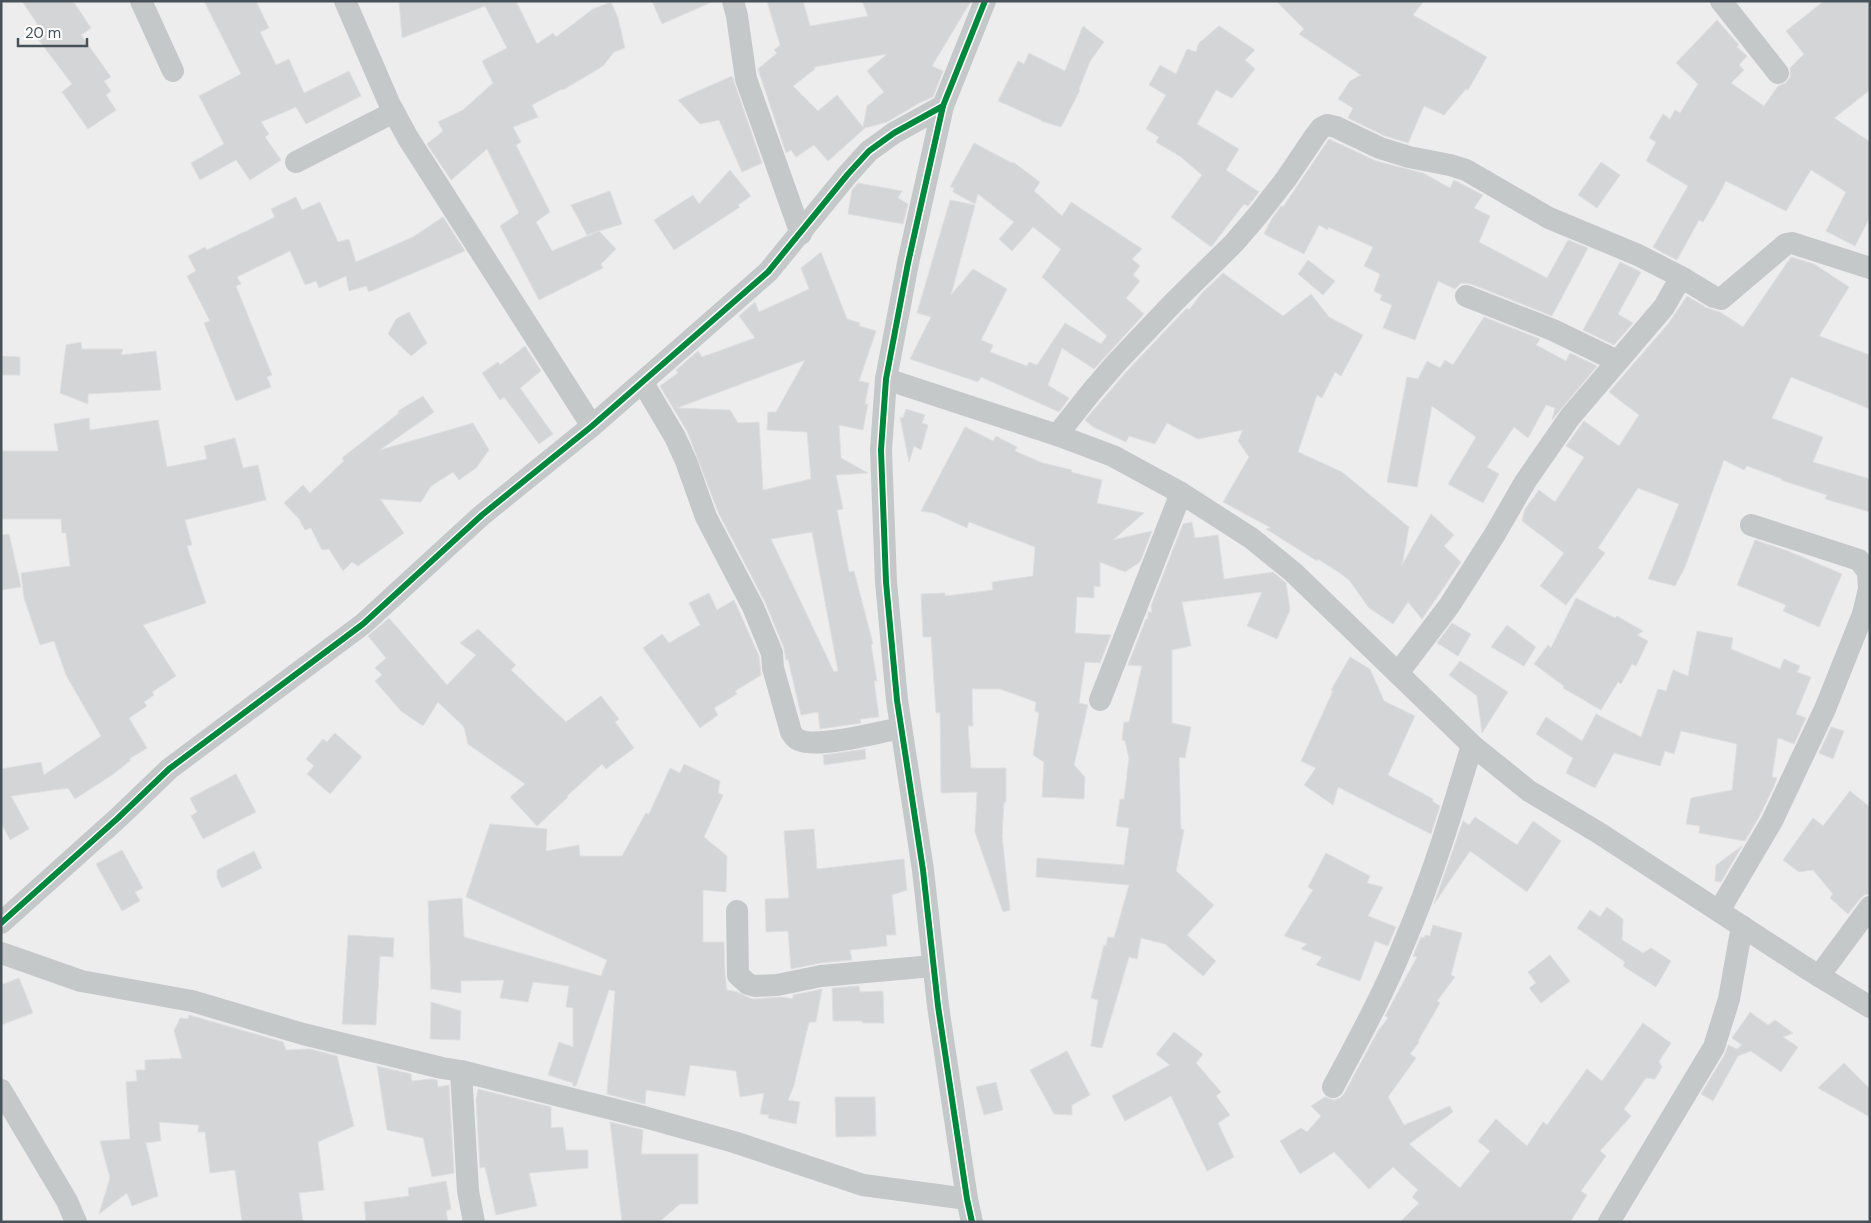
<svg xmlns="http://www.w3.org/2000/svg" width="1871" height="1223" font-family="'DM Sans',sans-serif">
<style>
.building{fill:#d4d5d6;stroke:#dfdfe0;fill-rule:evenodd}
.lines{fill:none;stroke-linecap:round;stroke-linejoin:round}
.minor{stroke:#c4c8c9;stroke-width:22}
.cycleway-casing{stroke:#fff;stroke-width:9}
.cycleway{stroke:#00873e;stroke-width:6}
</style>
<rect width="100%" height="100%" fill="#eeeded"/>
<g class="building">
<path d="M22 1H73L91 28 81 35 111 77 104 81 111 91 106 95 116 110 88 129 62 92 72 84 38 39 44 34Z"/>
<path d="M204 1H256L269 28 260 32 276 65 289 59 304 93 349 71 361 96 306 124 296 107 261 122 269 134 265 137 281 160 250 180 236 160 200 180 191 163 224 144 199 96 241 74Z"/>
<path d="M399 1H516L537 44 553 33 556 37 593 9 611 2 618 18 625 48 614 52 603 66 563 90 562 89 532 105 538 117 513 127 521 142 516 145 550 212 536 222 552 251 599 231 616 249 601 264 603 268 539 300 500 226 519 213 487 149 451 180 427 144 443 131 438 122 463 110 493 83 482 61 507 48 485 6 402 38Z"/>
<path d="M652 1H714L662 24Z"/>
<path d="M767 1H803L810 26 868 16 862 1H971L932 66 943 71 933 97 921 102 887 122 865 128 828 161 814 145 796 157 791 150 786 153 758 69 777 53 774 50 780 45ZM887 54 867 71 884 92 867 106 863 127 837 95 818 111 793 86 815 69 814 67Z"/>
<path d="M1276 1H1424L1413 15 1487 57 1468 90 1466 89 1444 115 1424 106 1408 143 1385 136 1348 118 1353 108 1338 99 1350 81 1361 75 1299 34 1304 29Z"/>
<path d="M1824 1H1870V90L1834 118 1870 142V217L1855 246 1826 231 1846 192 1811 170 1786 211 1726 181 1716 200 1703 222 1699 220 1677 260 1661 252 1653 247 1688 186 1646 161 1656 142 1649 138 1663 114 1670 119 1675 110 1680 113 1698 84 1676 63 1717 20 1739 45 1737 47 1747 56 1739 65 1744 70 1731 83 1764 106 1778 86 1786 83 1790 77V68L1804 54 1786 31Z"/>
<path d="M1083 26 1104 42 1090 61 1079 89 1080 90 1061 127 1041 121V120L998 101 1018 61 1024 64 1029 53 1065 71Z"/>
<path d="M1219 26 1255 50 1245 60 1255 69 1232 98 1216 90 1197 124 1239 149 1226 170 1259 192 1248 206 1244 204 1211 247 1171 217 1202 175 1181 157 1156 142 1159 137 1146 129 1166 95 1149 85 1160 65 1176 74 1187 49 1196 52 1199 43Z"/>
<path d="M732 76 762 163 742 172 719 120 700 124 678 100Z"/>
<path d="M1329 139 1376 161 1423 173 1450 188 1454 180 1483 195 1474 208 1490 216 1479 242 1547 278 1568 240 1588 248 1552 316 1471 284 1461 283 1455 289 1438 281 1415 340 1383 328 1392 305 1380 300 1382 295 1374 291 1380 274 1364 266 1373 247 1328 227V230L1319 225 1304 254 1264 234 1271 220 1281 206 1283 207Z"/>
<path d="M974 143 1012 163 1013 162 1040 182 1034 191 1062 216 1071 202 1142 249 1132 259 1140 266 1133 275 1140 281 1126 298 1144 314 1094 369 1062 348 1048 385 1069 398 1059 412 981 377 978 382 910 359 931 317 917 313 950 200 975 205 951 295 973 269 1007 289 981 340 993 345 990 352 1027 366 1029 362 1037 365 1065 323 1101 344 1107 336 1042 277 1061 249 1033 227 1012 251 999 239 1014 222 978 194 975 204 953 192 954 188 950 187Z"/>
<path d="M1601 162 1620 175 1597 208 1578 195Z"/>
<path d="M730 170 751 196 738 205 740 207 674 250 654 220 693 195 699 204Z"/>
<path d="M858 183 902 191 898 198 908 204 903 224 848 214 852 190Z"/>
<path d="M610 191 622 224 587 235 571 205Z"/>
<path d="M296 197 302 210 320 202 338 242 349 239 356 262 413 237 443 217 465 251 369 292 366 286 349 291 346 276 319 288 316 281 305 285 290 251 237 277 241 284 236 286 272 375 267 377 271 387 236 401 204 323 210 321 187 276 196 271 188 256 205 247 207 250 275 217 271 209Z"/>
<path d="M821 252 847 319 860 323 859 326 876 331 859 381 869 383 865 404H868L863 430 839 425 841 458 868 473 836 475 843 509 837 510 849 572 854 571 873 644H871L877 681H874L879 717 860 719 861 723 820 729 818 712 801 715 788 659 786 660 784 648 765 602 718 512 687 431 660 386 678 373 676 370 698 351 702 357 755 338 739 316 755 302 759 312 809 289 801 268ZM805 360 776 412H768L767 430 807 432 811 479 763 490 759 422 738 423 730 410 677 408ZM812 532 838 671 834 672 771 539Z"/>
<path d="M1791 257 1814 264 1849 287 1819 336 1870 355V409L1791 377 1772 418 1823 437 1813 462 1870 479V512L1825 499 1827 495 1781 480 1782 479 1747 466 1744 470 1724 460 1685 567 1675 586 1648 579 1679 504 1638 488 1598 548 1605 553 1566 605 1540 586 1564 553 1522 521 1525 509 1539 490 1555 502 1584 457 1566 446 1584 421 1619 446 1639 415 1609 392 1668 324 1687 296 1707 308 1720 312 1743 327Z"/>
<path d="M1308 260 1335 281 1323 295 1298 274Z"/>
<path d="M1620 262 1641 272 1618 314 1633 323 1614 345 1583 330Z"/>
<path d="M1223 273 1283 316 1311 294 1329 317 1363 335 1341 376 1335 372 1322 398 1317 395 1298 452 1342 472 1409 527 1402 565 1431 514 1454 535 1444 546 1461 562 1422 619 1408 602 1393 624 1369 608 1349 580 1340 573 1318 559 1317 561 1266 529 1271 528 1223 502 1249 457 1238 441 1243 430 1198 439 1167 423 1155 444 1129 436 1126 442 1093 427 1085 420 1127 371 1187 308 1189 310 1201 294Z"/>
<path d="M409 312 427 343 411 356 388 334 396 319Z"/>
<path d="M1484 317 1540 339 1536 345 1566 361 1570 353 1597 366 1552 420 1555 408 1546 405 1528 438 1514 427 1487 467 1499 474 1483 503 1448 484 1476 437 1432 406 1417 487 1387 482 1407 377 1418 379 1427 361 1440 368 1445 360 1453 365Z"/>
<path d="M81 342 82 349H123L121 355 156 351 161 390 88 394V404L60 393 66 345Z"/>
<path d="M525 346 541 371 520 388 553 434 539 444 504 397 500 400 482 373 498 362 500 365Z"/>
<path d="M1 356 20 357V375H1Z"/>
<path d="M423 396 434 412 380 450 473 423 489 450 476 468 459 480 453 472 431 486 421 502 380 499 404 533 358 566 352 562 343 571 329 549 322 550 311 528 305 530 299 519 284 503 303 485 310 493 344 461 342 458 399 413 398 411Z"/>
<path d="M906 409 925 415 922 423 928 425 921 450 914 446 909 462 900 417 903 418Z"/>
<path d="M89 418 90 430 158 420 167 467 207 459 204 446 235 438 243 468 258 465 266 500 185 520 192 545 187 546 206 603 143 625 176 676 152 692 154 695 144 702 147 706 129 718 147 748 129 759 131 760 112 775 75 799 68 788 11 796 29 829 10 840 1 823V769L41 762 44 775 101 736 66 675 54 641 40 645 24 598 21 573 70 566 66 533H62L61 519H1V451H58L54 424Z"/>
<path d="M965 427 993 441 996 436 1017 447 1015 451 1043 463 1072 470 1071 472 1102 480 1097 503 1144 513 1113 540 1152 531 1140 562 1125 572 1100 562V587L1094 586V598L1077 597 1075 633 1111 635 1100 663 1085 662 1079 703 1088 705 1074 765 1085 777 1084 799 1042 797 1044 762 1033 755 1039 713 1035 711 1036 702 1000 689H972L973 726H968L971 768H1006V802H1004L1002 836 1010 910 1003 912 975 832 977 792 941 793 940 713H936L931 637H923L921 594 945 593V596L993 590 992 582 1033 576 1035 547 969 522 967 528 934 513 921 511Z"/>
<path d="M1192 522 1195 538 1218 535 1224 579 1273 572 1286 583 1290 610 1277 639 1247 626 1262 592 1182 602 1191 646 1172 650V723L1191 727 1185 758 1179 757 1181 829 1184 830 1176 871 1214 905 1187 935 1216 961 1203 976 1165 944 1141 938 1137 959 1129 957 1102 1048 1091 1046 1098 1000 1091 998 1104 945 1106 946 1108 937 1114 938 1129 885 1036 877 1037 858 1124 865 1129 828 1116 826 1120 799H1124L1129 758 1125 741 1122 740 1124 722H1129L1142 666 1128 665 1146 619H1148V612H1152L1151 606 1183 524Z"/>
<path d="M9 534 21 587 1 590V535Z"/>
<path d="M1755 540 1788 551 1842 574 1819 627 1783 611 1786 605 1737 585Z"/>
<path d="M709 593 717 610 734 600 759 656 761 675 735 691 737 694 714 708 718 715 700 728 643 648 662 634 669 643 700 625 689 603Z"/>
<path d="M1576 598 1615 618 1617 616 1643 631 1637 635 1648 641 1636 666 1632 664 1621 684 1618 682 1601 710 1563 688 1564 686 1534 664 1548 645 1551 648Z"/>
<path d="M389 618 447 685 476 655 460 643 478 629 516 665 511 670 566 722 601 696 619 719 615 722 634 748 606 769 602 764 567 796 568 797 537 826 510 797 525 784 468 744 464 727 438 702 423 726 401 711 375 681 382 675 375 668 386 658 368 636Z"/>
<path d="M1452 623 1471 634 1458 656 1437 643Z"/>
<path d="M1507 625 1536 647 1524 666 1491 647Z"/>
<path d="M1697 631 1733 638 1731 649 1780 669 1784 659 1800 666 1797 672 1811 677 1796 714 1806 718 1794 744 1778 738 1772 777 1777 778 1774 786 1760 815 1745 841 1699 833 1700 826 1686 824 1691 798 1732 790 1737 744 1681 731 1674 754 1665 751 1660 766 1614 753 1595 788 1566 773 1573 758 1536 734 1546 717 1582 741 1596 714 1641 737 1658 689 1666 691 1673 670 1688 676Z"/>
<path d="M1350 657 1370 669 1384 701 1415 716 1388 775 1433 799 1432 801 1440 806 1431 834 1338 787 1333 805 1304 785 1316 768 1301 761 1333 691 1331 690Z"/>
<path d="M1460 661 1508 692 1482 733 1477 696 1449 675Z"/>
<path d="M1831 727 1844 731 1833 759 1819 753Z"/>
<path d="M335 733 362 757 330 794 307 774 314 766 306 759 323 739 327 742Z"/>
<path d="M865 749 866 759 824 765 823 755Z"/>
<path d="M684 764 720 781 718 793 723 795 704 837 727 856 726 892 703 890V942H724L725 975 727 990 737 992 752 999 782 997 793 999V995L822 989 816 1022H809L794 1085 788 1100 800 1102 796 1124 768 1118 769 1115 760 1114 764 1093 740 1097 736 1071 690 1065 685 1096 646 1090 645 1104 607 1094 615 991 609 990 576 1086H573V1083L548 1075 559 1042 573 1047V1008L566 1007 569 986 533 982 528 1002 500 998 504 980 461 981V993L431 989 428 901 462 898 464 937 601 976 607 960 466 897 490 824 547 829 546 851 579 845 580 856H622L646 813 649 814 670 768 680 773Z"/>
<path d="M236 774 256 812 203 839 191 816 197 812 190 798Z"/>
<path d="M1850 791 1870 807V894L1864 895 1860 899 1848 914 1830 898 1833 894 1813 870 1799 872 1783 860 1813 818 1823 826Z"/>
<path d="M1475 817 1517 845 1533 821 1561 841 1527 892 1470 851 1434 904 1463 821 1469 825Z"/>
<path d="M814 829 817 869 904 859 907 890 892 895 896 935H886L887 946 850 950 852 960 820 963 791 969 788 931 766 932 765 899 789 898 784 831Z"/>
<path d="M1742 846 1721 882 1715 881 1716 865Z"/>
<path d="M122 850 143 888 135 892 140 901 122 911 96 864Z"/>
<path d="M254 851 262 868 222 888 217 878V870Z"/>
<path d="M1326 853 1370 876 1367 883 1383 887 1368 916 1396 927 1388 946 1375 941 1360 981 1316 965 1322 957 1301 949 1307 944 1284 936 1313 890 1308 887Z"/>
<path d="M1607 907 1623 919 1622 940 1643 953 1651 948 1671 961 1656 987 1623 966 1625 962 1577 928 1590 910 1600 917Z"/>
<path d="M1433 925 1462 933 1451 975 1455 977 1437 1001 1440 1003 1418 1041 1419 1042 1410 1054 1416 1058 1388 1097 1404 1125 1450 1106 1453 1112 1409 1144 1460 1188 1490 1151 1478 1141 1496 1119 1527 1146 1543 1122 1547 1125 1587 1069 1602 1081 1643 1023 1671 1043 1659 1061 1662 1067 1655 1079 1646 1078 1624 1109 1631 1116 1600 1151 1606 1156 1581 1191 1587 1195 1570 1222H1400L1419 1203 1412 1197 1418 1190 1393 1167 1369 1189 1334 1152 1300 1174 1280 1141 1301 1128 1307 1132 1321 1116 1311 1106 1325 1097 1334 1100 1340 1098 1344 1094 1378 1031 1388 1018 1385 1016 1417 957 1413 956 1421 937 1424 938 1425 935 1430 936Z"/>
<path d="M348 935 394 938 393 957 380 956 376 1025 342 1024Z"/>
<path d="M1550 955 1570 981 1541 1003 1529 988 1536 983 1528 972Z"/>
<path d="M19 978 33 1013 1 1025V985Z"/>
<path d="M859 986 860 992 883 991 884 1023H862V1021H833L832 988Z"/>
<path d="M431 1002 461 1011 460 1040 430 1039Z"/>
<path d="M1750 1012 1768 1025 1775 1020 1793 1033 1783 1037 1798 1047 1781 1072 1751 1051 1738 1056 1713 1101 1701 1094 1725 1054 1728 1045 1737 1049 1742 1045 1732 1038Z"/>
<path d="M189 1015 283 1042 286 1050 310 1049 337 1056 354 1126 318 1142 324 1190 299 1193 303 1222H242L235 1170 210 1173 205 1132H198L199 1125 159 1122 161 1141 146 1143 158 1196 132 1206 127 1193 99 1214 110 1178 100 1141 130 1139 126 1082 137 1081 136 1070H145V1060L170 1059V1058L182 1059 174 1031 180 1018 188 1019Z"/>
<path d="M1174 1032 1203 1054 1196 1063 1221 1092 1216 1096 1230 1115 1218 1123 1234 1157 1207 1171 1171 1096 1125 1121 1112 1096 1170 1065 1156 1054Z"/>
<path d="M1067 1051 1090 1095 1072 1105V1115L1054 1114 1030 1070Z"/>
<path d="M1844 1063 1870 1089V1117L1818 1088Z"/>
<path d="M377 1066 411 1074 412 1081 431 1079 437 1080 438 1087 449 1085 454 1173 432 1177 423 1138 387 1130Z"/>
<path d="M996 1082 1003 1110 984 1115 976 1087Z"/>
<path d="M478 1089 551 1107V1128L563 1127 566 1150H588V1168L529 1173 537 1206 496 1215 485 1167 480 1168 476 1100Z"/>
<path d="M835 1097H875L876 1136 836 1137Z"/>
<path d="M610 1122 643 1130 641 1154H698V1204H680L659 1222H622Z"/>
<path d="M446 1181 451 1209 446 1211 448 1222H366L364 1202 409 1196 408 1188Z"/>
</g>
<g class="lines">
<g class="minor">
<path d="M141 1 173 71"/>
<path d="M345 1 390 105 408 138 592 426"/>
<path d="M733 1 737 16 746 79 801 234"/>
<path d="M1721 1 1778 73"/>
<path d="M296 162 394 112"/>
<path d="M1466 296 1553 330 1617 361"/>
<path d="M886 379 1057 435 1113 456 1181 493 1251 538 1293 572 1472 745 1529 791 1599 833 1806 968 1870 1007"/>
<path d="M643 383 675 437 686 461 706 517 753 607 772 653 773 668 791 732C793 735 795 739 799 740 818 749 879 732 901 728"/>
<path d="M1057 435 1092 391 1117 362 1173 303 1234 243 1258 215 1286 179 1315 136 1321 128 1327 125 1336 127 1380 148 1409 157 1450 165 1466 170 1549 218 1638 255 1681 277 1714 297 1721 299 1786 244 1792 243 1870 268"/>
<path d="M1398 673 1449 606 1495 534 1525 482 1570 417 1664 307 1681 277"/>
<path d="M1100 700 1181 493"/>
<path d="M737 911 738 975 748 984 755 986 777 985 821 976 933 966"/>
<path d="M1719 911 1772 821 1825 709 1863 614 1869 589 1868 572 1859 560 1751 525"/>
<path d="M1 923 118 818 169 769 363 624 482 515 592 426 768 272 848 174 869 151 894 133 943 106"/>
<path d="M1 953 81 981 192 1001 303 1034 442 1068 461 1071 644 1117 734 1142 863 1185 967 1199"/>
<path d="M1819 976 1870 907"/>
<path d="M461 1071 468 1191 474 1222"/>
<path d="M1333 1087C1358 1040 1384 993 1404 943 1432 879 1452 812 1472 745"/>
<path d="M1 1090 67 1201 76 1222"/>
<path d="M972 1222 967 1199 938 1006 923 870 897 700 886 582 881 450 886 379 908 263 943 106 985 1"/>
<path d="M1609 1222 1714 1047 1729 999 1742 926"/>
</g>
<defs>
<g id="cycleway">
<path d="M1 923 118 818 169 769 363 624 482 515 592 426 768 272 848 174 869 151 894 133 943 106"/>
<path d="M972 1222 967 1199 938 1006 923 870 897 700 886 582 881 450 886 379 908 263 943 106 985 1"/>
</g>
</defs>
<use href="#cycleway" class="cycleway-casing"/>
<use href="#cycleway" class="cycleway"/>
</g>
<rect width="1871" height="1223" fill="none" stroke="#465258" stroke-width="5"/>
<path d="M18 38v8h69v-8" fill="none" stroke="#465258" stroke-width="2.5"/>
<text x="25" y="38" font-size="15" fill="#465258" stroke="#ffffff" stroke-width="4" paint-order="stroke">20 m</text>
</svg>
